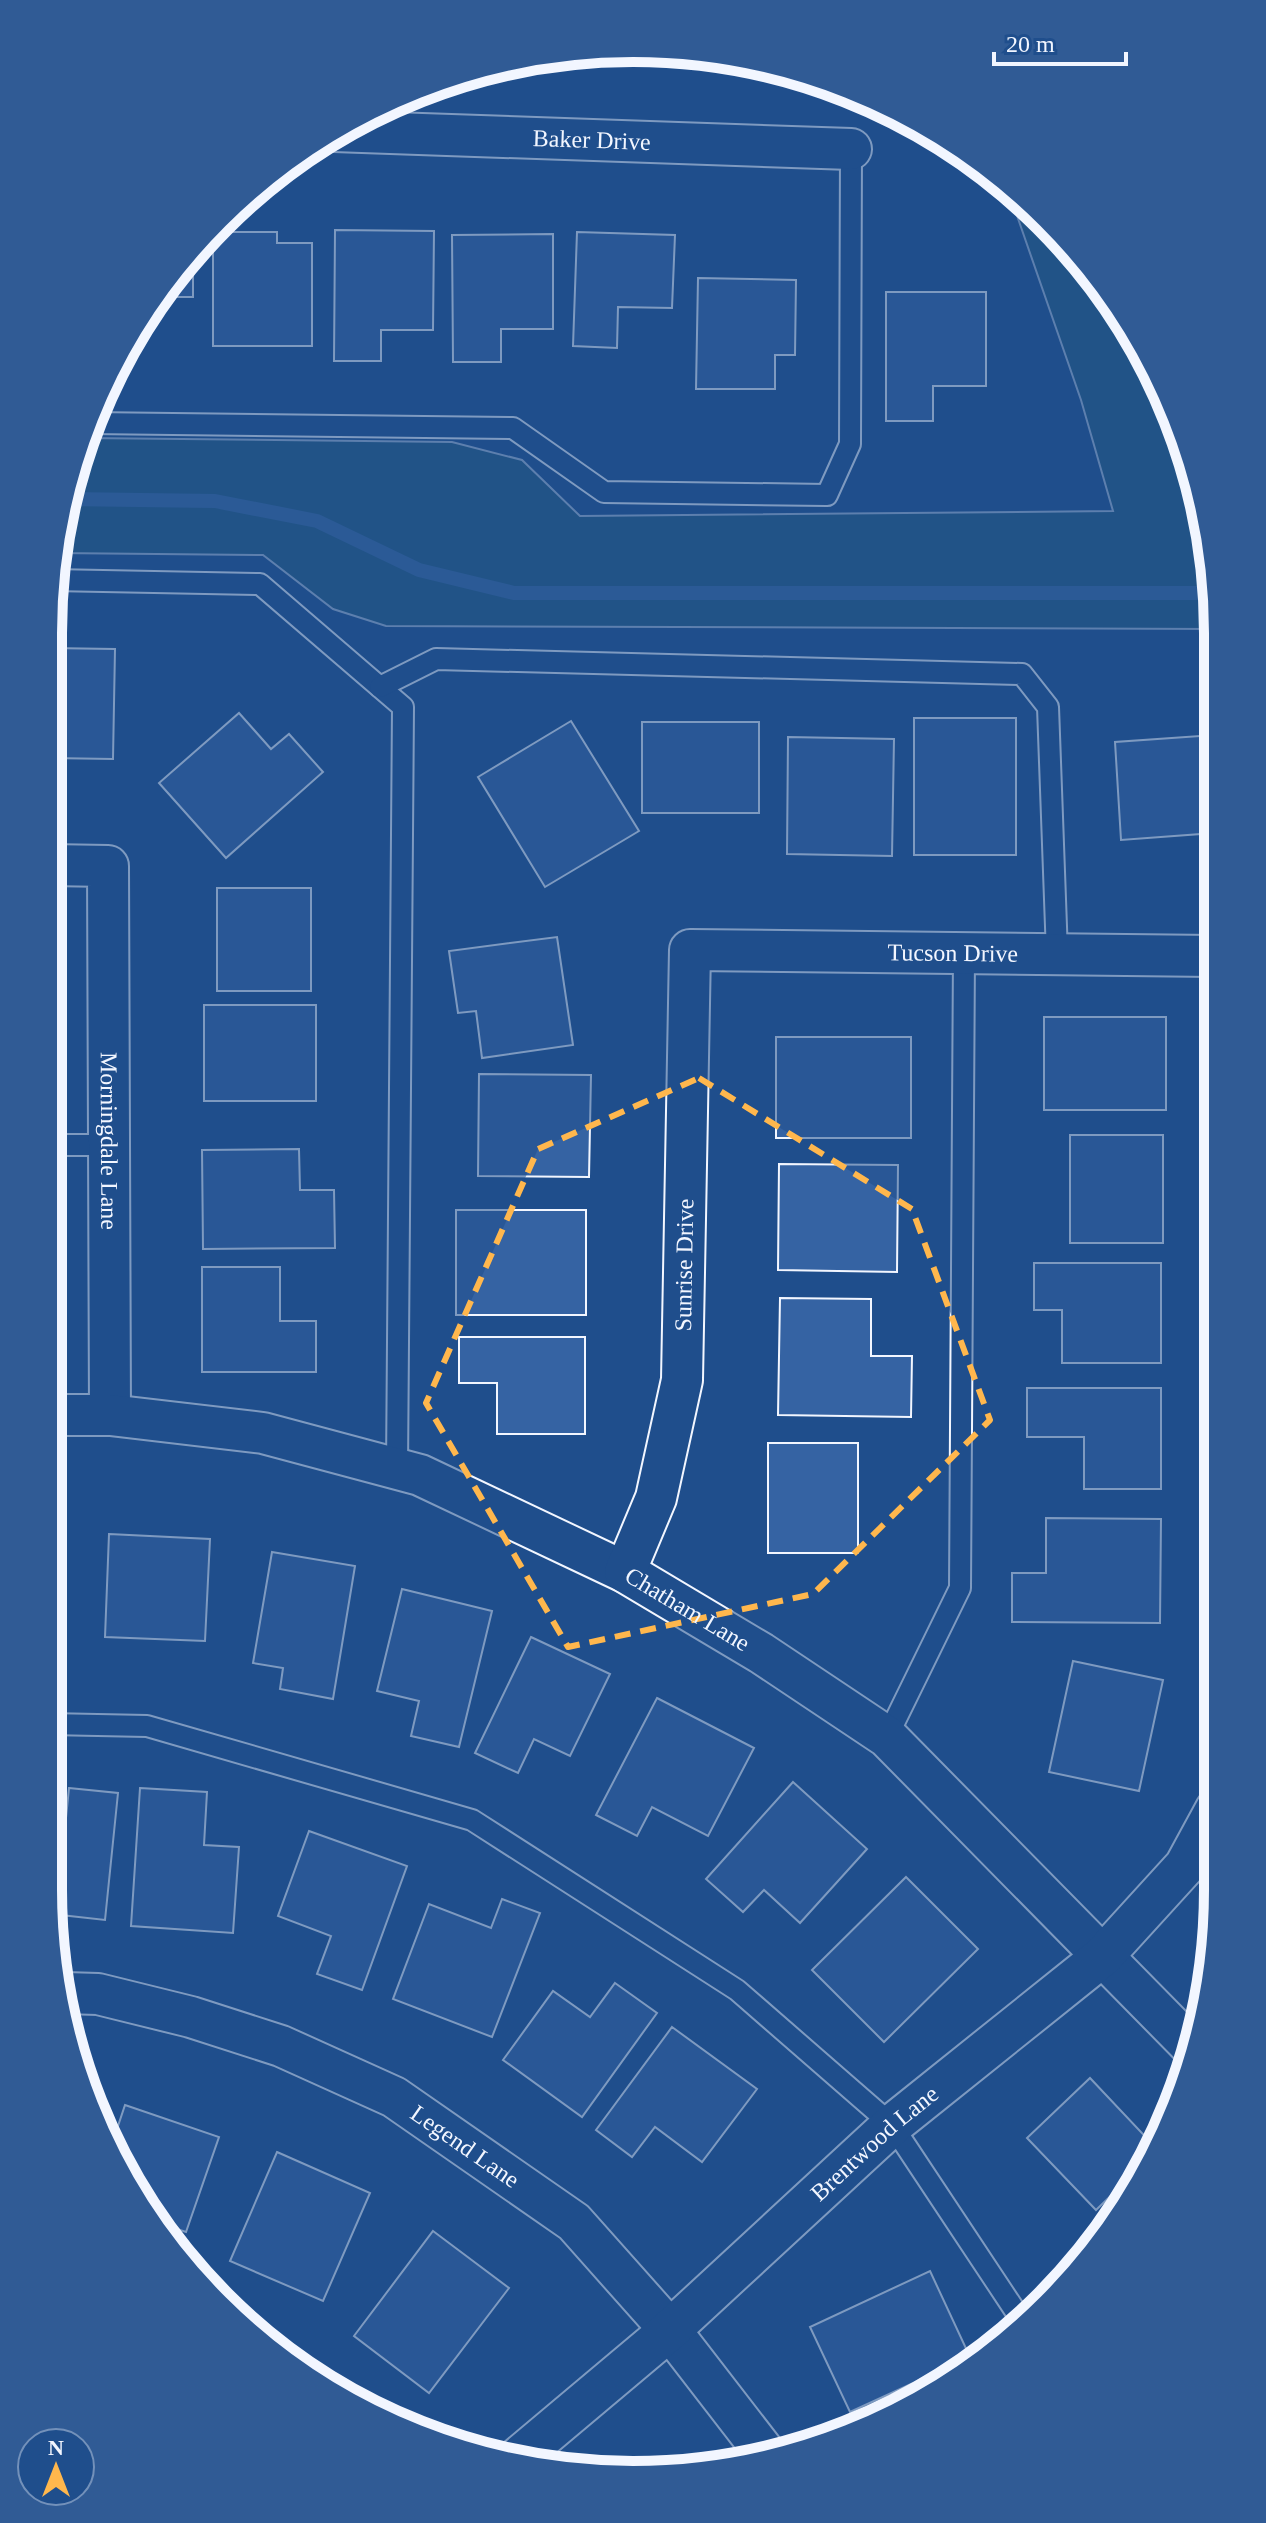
<svg xmlns="http://www.w3.org/2000/svg" width="1266" height="2523" font-family="'Times New Roman',serif">
<style>
.green{fill:#245a82;stroke:#a8bbd7;stroke-width:2}
.lines{fill:none;stroke-linecap:round;stroke-linejoin:round}
.stream{stroke:#3b69a3;stroke-width:14}
.building{fill:#3563a3;stroke:#f2f6ff;stroke-width:2}
.lane-casing{stroke:#f2f6ff;stroke-width:24}
.street-casing{stroke:#f2f6ff;stroke-width:44}
.lane{stroke:#1f4e8c;stroke-width:20}
.street{stroke:#1f4e8c;stroke-width:40}
.marked{fill:none;stroke:#ffb74d;stroke-width:6;stroke-dasharray:16 10;stroke-linejoin:round}
.labels{text-anchor:middle;stroke-width:6;stroke-linejoin:round;paint-order:stroke}
.street-label{font-size:24px;fill:#f2f6ff;stroke:#1f4e8c}
.rim{fill:none;stroke:#f2f6ff;stroke-width:10}
</style>
<rect width="100%" height="100%" fill="#1f4e8c"/>
<path class="green" d="M1006 184 1018 193 1119 308 1174 410 1213 557V629L386 626 333 609 263 555 56 553 68 482 84 438 452 442 522 460 580 516 1113 511 1081 400Z"/>
<g class="lines">
<path class="stream" d="M65 499 215 501 317 521 419 570 514 593H1206L1213 588"/>
</g>
<g class="building">
<path d="M335 230 434 231 433 330H381V361H334Z"/>
<path d="M213 232H277V243H312V346H213Z"/>
<path d="M577 232 675 235 672 308 618 307 617 348 573 346Z"/>
<path d="M553 234V329H501V362H453L452 235Z"/>
<path d="M193 251V297H156L169 277Z"/>
<path d="M698 278 796 280 795 355H775V389H696Z"/>
<path d="M886 292H986V386H933V421H886Z"/>
<path d="M49 648 115 649 113 759 49 758Z"/>
<path d="M239 713 271 749 289 734 323 772 226 858 159 783Z"/>
<rect x="914" y="718" width="102" height="137"/>
<path d="M571 721 639 831 545 887 478 777Z"/>
<rect x="642" y="722" width="117" height="91"/>
<path d="M1214 735V833L1121 840 1115 742Z"/>
<path d="M788 737 894 739 892 856 787 854Z"/>
<rect x="217" y="888" width="94" height="103"/>
<path d="M557 937 573 1045 482 1058 476 1011 458 1013 449 951Z"/>
<rect x="204" y="1005" width="112" height="96"/>
<rect x="1044" y="1017" width="122" height="93"/>
<rect x="776" y="1037" width="135" height="101"/>
<path d="M479 1074 591 1075 589 1177 478 1176Z"/>
<rect x="1070" y="1135" width="93" height="108"/>
<path d="M299 1149 300 1190H334L335 1248 203 1249 202 1150Z"/>
<path d="M779 1164 898 1165 897 1272 778 1270Z"/>
<rect x="456" y="1210" width="130" height="105"/>
<path d="M1034 1263H1161V1363H1062V1310H1034Z"/>
<path d="M202 1267H280V1321H316V1372H202Z"/>
<path d="M780 1298 871 1299V1356H912L911 1417 778 1415Z"/>
<path d="M459 1337H585V1434H497V1383H459Z"/>
<path d="M1027 1388H1161V1489H1084V1437H1027Z"/>
<rect x="768" y="1443" width="90" height="110"/>
<path d="M1046 1518 1161 1519 1160 1623 1012 1622V1573H1046Z"/>
<path d="M109 1534 210 1539 205 1641 105 1637Z"/>
<path d="M272 1552 355 1566 333 1699 280 1689 283 1668 253 1663Z"/>
<path d="M402 1589 492 1611 459 1747 411 1736 419 1701 377 1691Z"/>
<path d="M531 1637 610 1674 570 1756 534 1739 518 1773 475 1753Z"/>
<path d="M1073 1661 1163 1680 1139 1791 1049 1772Z"/>
<path d="M657 1698 754 1748 708 1836 652 1807 637 1836 596 1815Z"/>
<path d="M793 1782 867 1849 800 1923 764 1890 743 1912 706 1879Z"/>
<path d="M69 1788 118 1793 105 1920 52 1914 48 1890V1826L65 1828Z"/>
<path d="M140 1788 207 1792 204 1845 239 1847 233 1933 131 1926Z"/>
<path d="M309 1831 407 1866 362 1990 317 1974 331 1936 278 1916Z"/>
<path d="M906 1877 978 1949 884 2042 812 1970Z"/>
<path d="M502 1899 540 1913 492 2037 393 1999 429 1904 491 1928Z"/>
<path d="M615 1983 657 2013 582 2117 503 2060 553 1991 590 2017Z"/>
<path d="M672 2027 757 2089 702 2162 655 2127 632 2157 596 2130Z"/>
<path d="M1090 2078 1157 2149 1151 2157 1096 2210 1027 2138Z"/>
<path d="M125 2105 219 2137 186 2232 156 2222 113 2141Z"/>
<path d="M277 2152 370 2193 323 2301 230 2261Z"/>
<path d="M433 2231 509 2288 429 2393 354 2336Z"/>
<path d="M930 2271 970 2357 850 2412 810 2327Z"/>
</g>
<g class="lines">
<defs>
<g id="lane">
<path d="M90 423 513 428 604 492 827 495 850 444 851 149"/>
<path d="M52 580 260 584 403 707 397 1469"/>
<path d="M380 687 436 659 1022 674 1048 707 1057 954"/>
<path d="M49 1145H109"/>
<path d="M48 1724 147 1726 472 1820 737 1990 892 2125 1022 2321"/>
<path d="M887 1737 960 1588 964 953"/>
</g>
<g id="street">
<path id="s1" d="M334 131 851 149"/>
<path id="s2" d="M49 865 108 866 110 1415"/>
<path id="s3" d="M48 1415H110L263 1433 420 1475 625 1572 761 1653 887 1737 1195 2050"/>
<path id="s4" d="M625 1572 656 1498 682 1380 690 950 1214 956"/>
<path id="s5" d="M65 1993 98 1994 191 2017 281 2046 394 2097 574 2222 670 2330 765 2453"/>
<path id="s6" d="M513 2462 670 2330 892 2125 1103 1956 1185 1866 1216 1809"/>
</g>
</defs>
<use href="#lane" class="lane-casing"/>
<use href="#street" class="street-casing"/>
<use href="#lane" class="lane"/>
<use href="#street" class="street"/>
</g>
<path d="M0 0H1266V2523H0ZM699 1078 912 1209 990 1420 813 1594 568 1647 426 1403 538 1149Z" fill="#1f4e8c" fill-opacity=".55" fill-rule="evenodd"/>
<path class="marked" d="M699 1078 912 1209 990 1420 813 1594 568 1647 426 1403 538 1149Z"/>
<g class="labels">
<g class="street-label">
<text dy="8" stroke="none"><textPath href="#s1" startOffset="258">Baker Drive</textPath></text>
<text dy="8" stroke="none"><textPath href="#s4" startOffset="894">Tucson Drive</textPath></text>
<text dy="8" stroke="none"><textPath href="#s2" startOffset="334">Morningdale Lane</textPath></text>
<text dy="8" stroke="none"><textPath href="#s4" startOffset="316">Sunrise Drive</textPath></text>
<text dy="8" stroke="none"><textPath href="#s3" startOffset="678">Chatham Lane</textPath></text>
<text dy="8" stroke="none"><textPath href="#s6" startOffset="482">Brentwood Lane</textPath></text>
<text dy="8" stroke="none"><textPath href="#s5" startOffset="434">Legend Lane</textPath></text>
</g>
</g>
<path d="M0 0H1266V2523H0ZM633 62H633A571 571 0 0 1 1204 633V1890A571 571 0 0 1 633 2461H633A571 571 0 0 1 62 1890V633A571 571 0 0 1 633 62Z" fill="#305b95" fill-rule="evenodd"/>
<path class="rim" d="M633 62H633A571 571 0 0 1 1204 633V1890A571 571 0 0 1 633 2461H633A571 571 0 0 1 62 1890V633A571 571 0 0 1 633 62Z"/>
<g transform="translate(56 2467)"><circle r="38" fill="#1f4e8c" stroke="#7391ba" stroke-width="2"/>
<path d="M0-6L14 30L0 20L-14 30Z" fill="#ffb74d"/>
<text y="-12" font-size="22" font-weight="bold" text-anchor="middle" fill="#f2f6ff">N</text>
</g>
<path d="M994 52v12h132v-12" fill="none" stroke="#f2f6ff" stroke-width="4"/>
<text x="1006" y="52" font-size="24" fill="#f2f6ff" stroke="#1f4e8c" stroke-width="6" paint-order="stroke">20 m</text>
</svg>
